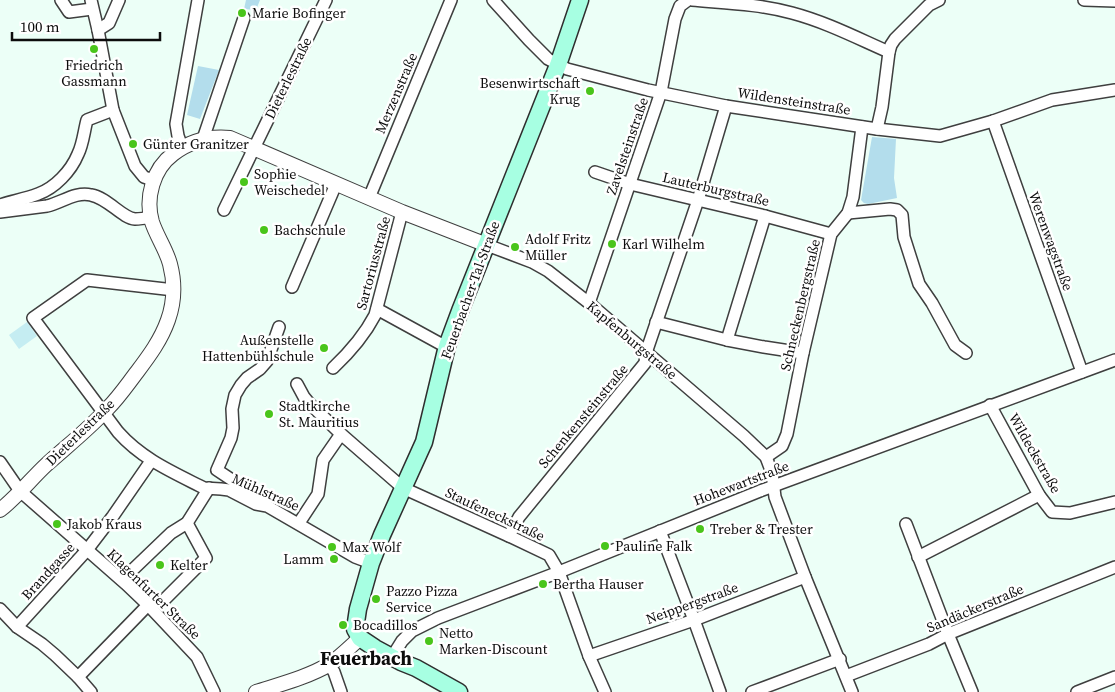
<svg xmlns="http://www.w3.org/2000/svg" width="1115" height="692" font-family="'Source Serif 4',serif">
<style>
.green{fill:#b3ddec}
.pitch{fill:#c5edf2}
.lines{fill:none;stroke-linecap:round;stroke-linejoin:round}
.minor-casing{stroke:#3f3f3f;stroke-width:14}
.tertiary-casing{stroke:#3f3f3f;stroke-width:16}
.secondary-casing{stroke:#2e2e2e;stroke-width:19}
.minor{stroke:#fff;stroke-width:11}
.tertiary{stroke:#fff;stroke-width:14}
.secondary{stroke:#a7ffe2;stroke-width:16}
.poi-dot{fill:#49c51b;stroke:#fff;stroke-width:2}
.labels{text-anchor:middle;stroke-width:5;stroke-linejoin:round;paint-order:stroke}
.poi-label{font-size:14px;fill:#0c0c0c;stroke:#fff;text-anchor:start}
.street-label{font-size:14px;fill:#0c0c0c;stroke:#fff}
.district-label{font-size:19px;font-weight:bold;fill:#0c0c0c;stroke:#fff}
</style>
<rect width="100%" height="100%" fill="#ecfff7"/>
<g class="green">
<path d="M246 0H260L256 10 244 9Z"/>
<path d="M198 66 219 70 200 119 187 115Z"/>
<path d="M872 137 896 139 894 178 897 198 868 204 864 203 861 200Z"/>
</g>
<path class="pitch" d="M27 322 37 336 19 349 9 335Z"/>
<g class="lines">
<defs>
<g id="minor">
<path d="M61 0 69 12 92 9"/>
<path d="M91 0 98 30 113 110 135 166 144 177 153 180"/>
<path d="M493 0 529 40 548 59 567 69 648 90 726 106 877 129 940 136 993 121 1052 100 1115 90"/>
<path d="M692 0C725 3 759 4 792 13 826 22 857 38 889 52"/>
<path d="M1084 0 1115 1"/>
<path d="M98 30 109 23 119 0"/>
<path d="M993 121 1082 372"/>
<path d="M877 129 882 107 889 52 891 45 895 39 929 5 939 0"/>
<path d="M203 139 244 18"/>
<path d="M182 147 178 136 176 124 198 0"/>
<path d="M595 172 630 184 765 216 831 234"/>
<path d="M369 198 451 0"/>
<path d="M0 205C12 201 25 199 38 194 55 188 71 171 78 154 83 144 84 131 87 120L113 110"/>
<path d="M224 210 326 0"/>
<path d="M0 212C15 210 31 208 47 206 61 203 76 191 91 195 108 198 122 218 135 219 141 219 146 218 151 217"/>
<path d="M848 213 890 209 897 210 902 215 904 237 919 284 932 303 955 345 966 353"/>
<path d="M487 245 532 262 548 271 589 303 744 436 766 457 772 473 775 497 805 577 852 692"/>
<path d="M292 287 336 184"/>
<path d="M174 290 87 280 33 318 118 432C141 458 170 471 200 486L204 488 221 489 229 490 256 504 267 506 355 557 371 563"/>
<path d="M589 303 661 92 675 19 680 6 688 0"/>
<path d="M377 309 439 343 447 346"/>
<path d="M656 322 727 340 764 347 803 353"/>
<path d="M727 340 765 216"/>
<path d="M333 368C350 352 364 336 375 315L402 212"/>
<path d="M297 384 304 397 309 403 341 434 403 488 509 536 549 555 559 572 589 656 605 692"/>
<path d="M990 405 1039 495 1052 512 1070 513 1115 502"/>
<path d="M766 457 782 446 787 434 803 353 831 234 848 213 853 197 862 127"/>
<path d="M0 462 20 491 126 584 148 605 197 657 214 692"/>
<path d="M266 505 262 500 217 470 231 438 233 428 232 409 235 395 241 385 247 378 260 369 267 361 279 327"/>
<path d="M299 523 318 494 323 460 341 434"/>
<path d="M906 524 948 634 972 692"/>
<path d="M660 531 694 620 720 692"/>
<path d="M509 536 519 517 645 363 646 353 648 347 698 200 726 106"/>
<path d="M918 557 1039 495"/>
<path d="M122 580 171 533 187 523 209 488"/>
<path d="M148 605 164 600 206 558 187 523"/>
<path d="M0 609 17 627 42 644 55 655 78 677 91 692"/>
<path d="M17 627 87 550 113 516 151 461"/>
<path d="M589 656 694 620 805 577"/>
<path d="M392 657 402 641 412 631 438 618 559 572 760 491 1115 360"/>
<path d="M329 664 334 672 341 692"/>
<path d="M846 676 929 644 948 634 1115 567"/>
<path d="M78 677 148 605"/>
<path d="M752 692 840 659"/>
<path d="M1077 692 1115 677"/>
</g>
<g id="tertiary">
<path d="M0 510C17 497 31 479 46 465 67 446 89 429 108 408 119 397 127 385 137 372 149 356 161 340 168 320 174 303 175 283 170 264 166 249 157 237 152 222 145 198 153 169 173 154 190 141 210 136 230 138L402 212 487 245"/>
<path d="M256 692C281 684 308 677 330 664 341 656 350 647 360 638"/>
</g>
<path id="secondary" d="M459 692 416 668 401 662 375 648 360 638 355 629 358 609 371 563 382 535 424 442 447 346 460 311 558 65 580 0"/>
</defs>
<use href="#minor" class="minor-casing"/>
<use href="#tertiary" class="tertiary-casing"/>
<use href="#secondary" class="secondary-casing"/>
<use href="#minor" class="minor"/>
<use href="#tertiary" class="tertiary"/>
<use href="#secondary" class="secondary"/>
</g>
<g class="poi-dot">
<circle cx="242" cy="13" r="5"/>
<circle cx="94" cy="49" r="5"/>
<circle cx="590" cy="91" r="5"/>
<circle cx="133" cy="144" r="5"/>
<circle cx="244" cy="182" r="5"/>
<circle cx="264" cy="230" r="5"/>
<circle cx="612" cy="244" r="5"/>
<circle cx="515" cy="247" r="5"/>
<circle cx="324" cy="348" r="5"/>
<circle cx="269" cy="414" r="5"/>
<circle cx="57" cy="524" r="5"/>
<circle cx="700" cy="529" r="5"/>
<circle cx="605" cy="546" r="5"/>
<circle cx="332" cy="547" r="5"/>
<circle cx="334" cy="559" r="5"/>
<circle cx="160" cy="565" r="5"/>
<circle cx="543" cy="584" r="5"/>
<circle cx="376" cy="599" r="5"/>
<circle cx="343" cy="625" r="5"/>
<circle cx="429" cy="641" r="5"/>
</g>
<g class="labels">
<g class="poi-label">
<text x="252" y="18">Marie Bofinger</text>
<text x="94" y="70" text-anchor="middle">Friedrich<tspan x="94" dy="16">Gassmann</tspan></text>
<text x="580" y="88" text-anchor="end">Besenwirtschaft<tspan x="580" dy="16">Krug</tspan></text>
<text x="143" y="149">Günter Granitzer</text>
<text x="254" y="179">Sophie<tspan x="254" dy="16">Weischedel</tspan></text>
<text x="274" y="235">Bachschule</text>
<text x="525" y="244">Adolf Fritz<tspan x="525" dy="16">Müller</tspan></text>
<text x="622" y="249">Karl Wilhelm</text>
<text x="314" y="345" text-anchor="end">Außenstelle<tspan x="314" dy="16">Hattenbühlschule</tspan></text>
<text x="279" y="411">Stadtkirche<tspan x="279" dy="16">St. Mauritius</tspan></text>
<text x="67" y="529">Jakob Kraus</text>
<text x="710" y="534">Treber &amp; Trester</text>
<text x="615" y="551">Pauline Falk</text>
<text x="342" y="552">Max Wolf</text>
<text x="324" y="564" text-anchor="end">Lamm</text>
<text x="170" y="570">Kelter</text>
<text x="553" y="589">Bertha Hauser</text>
<text x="386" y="596">Pazzo Pizza<tspan x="386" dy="16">Service</tspan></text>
<text x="353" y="630">Bocadillos</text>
<text x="439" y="638">Netto<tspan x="439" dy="16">Marken-Discount</tspan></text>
</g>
<g class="street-label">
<text transform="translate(288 78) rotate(-64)" y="5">Dieterlestraße</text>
<text transform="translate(396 93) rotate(-67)" y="5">Merzenstraße</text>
<text transform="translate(794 101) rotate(9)" y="5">Wildensteinstraße</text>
<text transform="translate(627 146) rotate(-71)" y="5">Zavelsteinstraße</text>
<text transform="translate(716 189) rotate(13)" y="5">Lauterburgstraße</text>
<text transform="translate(1051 241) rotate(70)" y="5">Werenwagstraße</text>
<text transform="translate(373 263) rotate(-75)" y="5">Sartoriusstraße</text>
<text transform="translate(470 290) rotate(-70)" y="5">Feuerbacher-Tal-Straße</text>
<text transform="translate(800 305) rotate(-77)" y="5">Schneckenbergstraße</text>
<text transform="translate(632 340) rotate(40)" y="5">Kapfenburgstraße</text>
<text transform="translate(583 416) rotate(-50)" y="5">Schenkensteinstraße</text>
<text transform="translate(80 432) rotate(-44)" y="5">Dieterlestraße</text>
<text transform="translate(1035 453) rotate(60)" y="5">Wildeckstraße</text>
<text transform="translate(741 483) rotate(-21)" y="5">Hohewartstraße</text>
<text transform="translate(266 492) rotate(24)" y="5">Mühlstraße</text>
<text transform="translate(495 514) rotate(25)" y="5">Staufeneckstraße</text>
<text transform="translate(48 571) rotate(-48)" y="5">Brandgasse</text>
<text transform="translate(154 594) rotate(44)" y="5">Klagenfurter Straße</text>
<text transform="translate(692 603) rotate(-20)" y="5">Neippergstraße</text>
<text transform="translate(975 608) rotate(-23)" y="5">Sandäckerstraße</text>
</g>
<g class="district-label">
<text x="366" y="665">Feuerbach</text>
</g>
</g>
<path d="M12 32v8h148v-8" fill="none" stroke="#0c0c0c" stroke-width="2.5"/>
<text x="20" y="32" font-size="15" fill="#0c0c0c" stroke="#ffffff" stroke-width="4" paint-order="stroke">100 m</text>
</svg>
